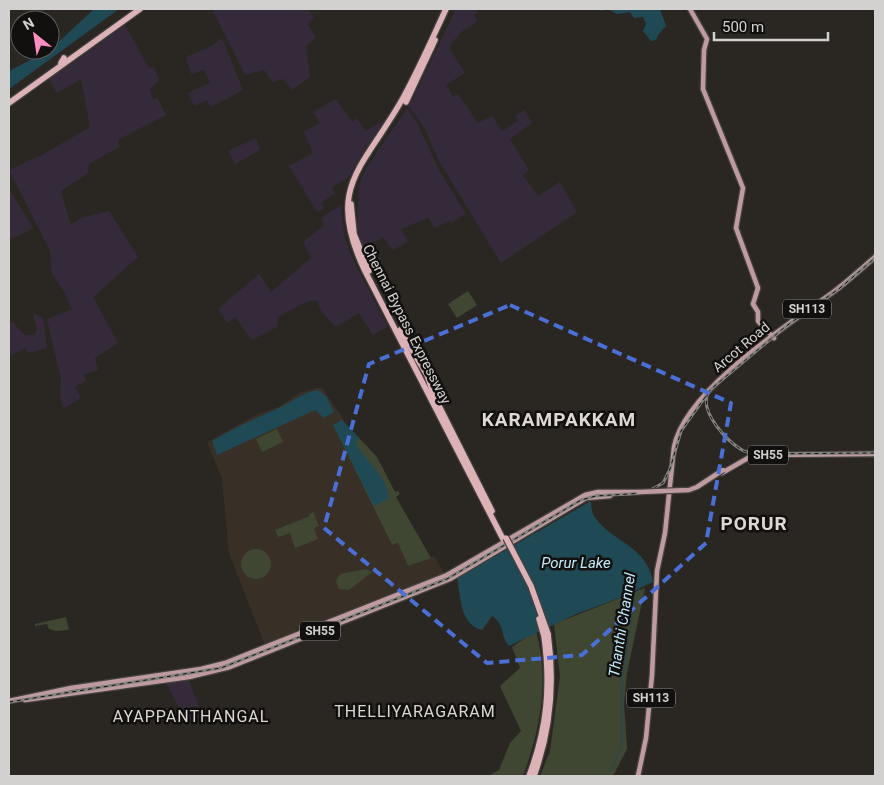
<svg xmlns="http://www.w3.org/2000/svg" width="884" height="785" font-family="Roboto,sans-serif">
<style>
.industrial{fill:#352a39}
.built{fill:#383027}
.green{fill:#3f4732}
.water{fill:#204956}
.lines{fill:none;stroke-linecap:round;stroke-linejoin:round}
.stream{stroke:#204956;stroke-width:1}
.major-casing{stroke:#45423f;stroke-width:7}
.highway-casing{stroke:#45423f;stroke-width:8}
.major{stroke:#bf9b9f;stroke-width:4.5}
.highway{stroke:#ddb2b6;stroke-width:5.5}
.rail-casing{stroke:#84827f;stroke-width:3}
.rail{stroke:#12100e;stroke-width:1;stroke-dasharray:4;stroke-linecap:butt}
.major-bridge-casing{stroke:#45423f;stroke-width:7;stroke-linecap:butt}
.highway-bridge-casing{stroke:#45423f;stroke-width:8;stroke-linecap:butt}
.major-bridge{stroke:#bf9b9f;stroke-width:4.5}
.highway-bridge{stroke:#ddb2b6;stroke-width:5.5}
.marked{fill:none;stroke:#4a6fd6;stroke-width:4;stroke-dasharray:10 6;stroke-linejoin:round}
.labels{text-anchor:middle;stroke-width:5;stroke-linejoin:round;paint-order:stroke}
.shield{fill:#12100e;stroke:#999795;stroke-width:1}
.shield-label{font-size:12px;font-weight:bold;fill:#d3d1cf}
.street-label{font-size:14px;fill:#d3d1cf;stroke:#12100e}
.water-label{font-size:15px;font-style:italic;fill:#c0eaf9;stroke:#12100e}
.quarter-label{font-size:16px;letter-spacing:1px;fill:#ddd8d3;stroke:#12100e}
.district-label{font-size:19px;font-weight:bold;letter-spacing:1px;fill:#ddd8d3;stroke:#12100e}
</style>
<rect width="100%" height="100%" fill="#2a2723"/>
<g class="industrial">
<path d="M212 9H308L314 17 308 24 316 38 306 46 310 77 292 90 283 79 273 82 264 70 245 75Z"/>
<path d="M456 9H476L477 12 474 15 477 22 462 31 451 44 450 49 465 73 446 85 453 97 458 94 478 123 492 116 502 131 518 121 515 116 525 110 532 123 510 139 529 170 523 175 538 196 560 182 577 212 501 263 439 161 424 127 409 106Z"/>
<path d="M125 25 149 68 154 67 159 80 150 89 153 100 157 98 166 115 118 140 119 147 89 164 88 173 61 191 71 225 81 218 109 211 138 257 93 297 118 343 95 358 98 370 84 374 86 381 75 386 81 398 64 408 60 399 61 380 47 319 72 309 64 291 52 274 50 251 9 170 42 155 90 127 81 79 57 93 49 79Z"/>
<path d="M222 38 243 90 211 107 207 100 194 106 188 93 210 83 204 70 191 74 186 57 210 47Z"/>
<path d="M336 99 352 122 357 118 365 131 384 120 348 178 332 187 335 193 321 203 324 209 317 212 289 166 313 153 304 132 320 123 313 112Z"/>
<path d="M407 108 417 123 440 172 466 214 451 223 449 221 435 228 428 218 401 229 408 242 393 250 383 237 370 244 383 265 374 271 361 245 357 226 359 186 365 170Z"/>
<path d="M256 138 260 150 235 164 228 151Z"/>
<path d="M9 189 33 228 11 239 9 236Z"/>
<path d="M341 205 345 240 356 266 388 326 373 335 359 313 336 327 321 311 317 300 306 302 278 317 277 327 252 340 235 317 227 323 218 309 259 274 271 292 311 258 303 242 324 225 321 218Z"/>
<path d="M35 314 43 318 47 348 28 353 25 348 9 356V323L14 321 15 325 25 335H35L37 328 33 316Z"/>
<path d="M188 678 203 717 186 721 165 681Z"/>
</g>
<path class="built" d="M317 388H322L344 420 333 425 392 545 398 543 408 566 434 556 445 574 265 645 229 553 222 479 207 442 258 414 279 407 299 393Z"/>
<g class="green">
<path d="M468 291 477 305 457 318 448 304Z"/>
<path d="M342 420 377 457 395 492 398 491 400 494 396 497 431 558 408 566 398 543 392 545 333 425Z"/>
<path d="M277 429 283 442 262 452 256 439Z"/>
<path d="M313 512 316 518 311 520 316 519 319 526 314 528 318 539 295 548 290 533 278 537 275 530 310 516 309 514Z"/>
<circle cx="256" cy="564" r="15"/>
<path d="M366 569 372 572 349 590 339 589 336 581 340 574Z"/>
<path d="M645 588 627 673 624 704 627 749 613 776H540L550 751 560 676 554 624Z"/>
<path d="M66 617 69 630 56 631 49 629 47 624 35 626V624Z"/>
<path d="M536 631C550 680 540 730 523 776H488L499 770 510 743 521 731 500 686 520 668 512 647Z"/>
</g>
<g class="water">
<path d="M94 9H119L9 89V71L50 50Z"/>
<path d="M599 9H660L666 26 658 35 656 40 651 41 643 31 646 24 643 17 634 18 630 12 617 14 608 9 601 11Z"/>
<path d="M318 390 326 396 334 412 324 418 315 410 217 455 212 441C234 428 256 418 279 408 293 401 302 393 318 390Z"/>
<path d="M342 420 359 438 356 444C367 463 386 475 389 498L374 506 333 425Z"/>
<path d="M591 501C591 506 592 513 594 516 612 543 647 545 653 582L619 598 576 614 509 646C500 636 505 624 492 616L482 630C460 624 461 599 457 578Z"/>
</g>
<g class="lines">
<path class="stream" d="M606 776 615 762 622 742V682L632 614 639 588"/>
<defs>
<g id="major">
<path d="M690 9 707 39 704 50 703 89 743 188 736 228 758 288 753 304 758 312V321L774 338"/>
<path d="M722 473 748 458 759 455 875 454"/>
<path d="M25 700 189 677 230 667 450 579 586 498 610 496"/>
<path d="M9 701 71 688 201 669 225 663 447 575 585 495 598 492H639"/>
<path d="M638 776 646 738 652 675 657 571 665 533 674 447C685 391 787 325 832 293 847 282 861 269 875 257"/>
</g>
<g id="highway">
<path d="M446 9C432 39 419 69 403 98 364 168 324 186 365 271L503 539"/>
<path d="M61 63 64 58"/>
<path d="M406 102 435 40"/>
<path d="M9 103 140 9"/>
<path d="M351 204 354 234 369 271"/>
<path d="M400 330 427 375 434 396 492 511"/>
<path d="M529 776C547 729 551 686 544 636"/>
<path d="M534 776C551 729 555 684 548 634"/>
</g>
</defs>
<use href="#major" class="major-casing"/>
<use href="#highway" class="highway-casing"/>
<use href="#major" class="major"/>
<use href="#highway" class="highway"/>
<defs>
<g id="rail">
<path d="M708 393C699 412 727 441 742 450 747 453 752 453 757 454L875 453"/>
<path d="M9 702 221 668 447 579 581 500 596 496 645 493 663 483 670 469 681 431 711 389 785 327 840 288 875 258"/>
</g>
</defs>
<use href="#rail" class="rail-casing"/>
<use href="#rail" class="rail"/>
<defs>
<path id="major-bridge" d="M639 492 689 490 697 487 723 470"/>
<g id="highway-bridge">
<path d="M506 538 531 586 548 634"/>
<path d="M539 619 544 636"/>
</g>
</defs>
<use href="#major-bridge" class="major-bridge-casing"/>
<use href="#highway-bridge" class="highway-bridge-casing"/>
<use href="#major-bridge" class="major-bridge"/>
<use href="#highway-bridge" class="highway-bridge"/>
</g>
<path class="marked" d="M510 305 731 403 706 543 582 655 487 663 324 528 369 364Z"/>
<g class="labels">
<g class="shield">
<rect x="783" y="299.5" width="48" height="19" rx="4"/>
<rect x="748" y="445.5" width="40" height="19" rx="4"/>
<rect x="300" y="621.5" width="40" height="19" rx="4"/>
<rect x="627" y="688.5" width="48" height="19" rx="4"/>
</g>
<g class="shield-label">
<text x="807" y="313">SH113</text>
<text x="768" y="459">SH55</text>
<text x="320" y="635">SH55</text>
<text x="651" y="702">SH113</text>
</g>
<g class="street-label">
<text transform="translate(407 324) rotate(63)" y="5">Chennai Bypass Expressway</text>
<text transform="translate(741 347) rotate(-40)" y="5">Arcot Road</text>
</g>
<g class="water-label">
<text x="576" y="568">Porur Lake</text>
<text transform="translate(622 625) rotate(-81)" y="5">Thanthi Channel</text>
</g>
<g class="quarter-label">
<text x="415" y="717">THELLIYARAGARAM</text>
<text x="191" y="722">AYAPPANTHANGAL</text>
</g>
<g class="district-label">
<text x="559" y="426">KARAMPAKKAM</text>
<text x="754" y="530">PORUR</text>
</g>
</g>
<rect width="884" height="785" fill="none" stroke="#d3d1cf" stroke-width="20"/>
<g transform="translate(35 35) rotate(330)"><circle r="24" fill="#12100e" stroke="#5f5d5b"/>
<path d="M0-4L9 19L0 12L-9 19Z" fill="#fc8fc1"/>
<text y="-8" font-size="14" font-weight="bold" text-anchor="middle" fill="#d3d1cf">N</text>
</g>
<path d="M714 32v8h114v-8" fill="none" stroke="#d3d1cf" stroke-width="2.5"/>
<text x="722" y="32" font-size="15" fill="#d3d1cf" stroke="#12100e" stroke-width="4" paint-order="stroke">500 m</text>
</svg>
